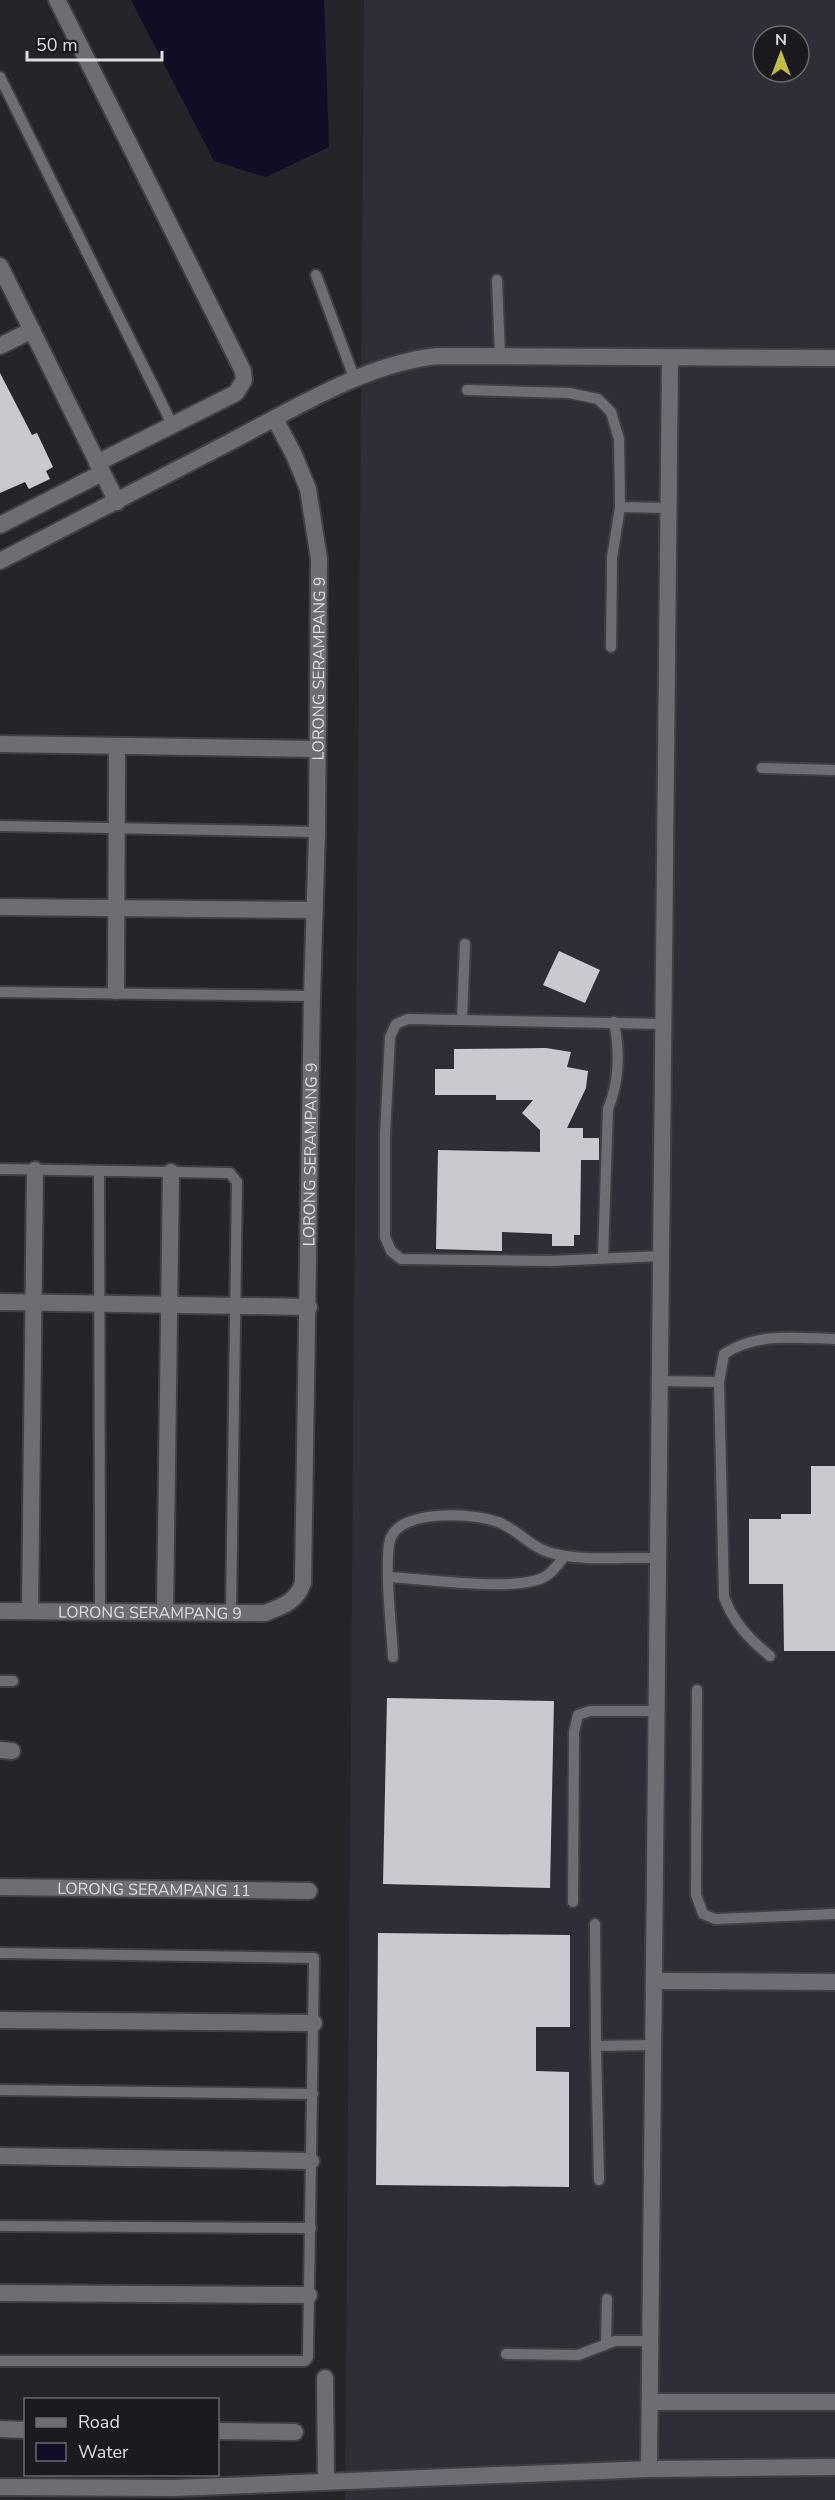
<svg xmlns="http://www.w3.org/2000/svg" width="835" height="2500" font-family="'Nunito Sans',sans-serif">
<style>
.built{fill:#2e2e37;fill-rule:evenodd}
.water{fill:#100d25}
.building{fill:#c9c9cf}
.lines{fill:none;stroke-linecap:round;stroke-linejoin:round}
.service-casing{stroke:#403f43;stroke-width:14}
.minor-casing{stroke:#403f43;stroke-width:20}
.service{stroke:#6d6d73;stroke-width:10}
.minor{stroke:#6d6d73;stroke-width:16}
.labels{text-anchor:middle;stroke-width:6;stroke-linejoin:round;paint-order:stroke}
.street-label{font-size:16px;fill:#dedee1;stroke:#1b1b1f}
</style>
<rect width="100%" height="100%" fill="#242429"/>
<path class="built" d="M364 0H835V2500H345ZM763 36H799V72H763Z"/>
<path class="water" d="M131 0H324L329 147 266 177 214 161Z"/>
<g class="building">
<path d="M0 373 32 435 37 433 53 467 46 471 50 479 29 489 25 482 0 493Z"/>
<path d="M559 951 600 970 585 1003 543 985Z"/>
<path d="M546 1048 571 1052 567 1067 588 1071 586 1088 567 1128H583V1138H599V1160H581L580 1235H574V1246H552V1234L502 1232V1251L436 1249 438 1150 540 1152V1130L522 1113 533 1100H496V1095H435V1069H454V1049Z"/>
<path d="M811 1466H835V1651H784L783 1584H749V1519H781V1514H811Z"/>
<path d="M387 1698 554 1701 550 1888 383 1884Z"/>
<path d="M378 1933 570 1935V2027H536V2071L569 2072V2187L376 2185Z"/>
</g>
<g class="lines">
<defs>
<g id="service">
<path d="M0 77 173 426"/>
<path d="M316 275 355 380"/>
<path d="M497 280 500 356"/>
<path d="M467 390 569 393 598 399 611 412 619 439 620 507 668 508"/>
<path d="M611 647 612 558 620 507"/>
<path d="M762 768 835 770"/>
<path d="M0 826 317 832"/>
<path d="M0 992 312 996"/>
<path d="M462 1020 465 944"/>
<path d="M0 1169 230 1173 237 1182 231 1613"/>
<path d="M99 1171 100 1612"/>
<path d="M603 1256 608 1109C620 1080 620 1052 614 1022"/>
<path d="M661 1256 551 1261 401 1259 391 1251 385 1237V1135L390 1037 396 1024 408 1019 663 1024"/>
<path d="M660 1381 719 1382 724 1597C733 1622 749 1639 770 1656"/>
<path d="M719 1382 724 1354C757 1332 797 1338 835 1339"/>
<path d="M390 1577C424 1579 520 1593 546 1576 553 1572 560 1562 565 1556"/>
<path d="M393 1657C392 1632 383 1557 391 1537 404 1509 473 1513 498 1522 517 1529 529 1546 548 1552 579 1562 626 1557 658 1558"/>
<path d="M0 1681H13"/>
<path d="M697 1690 696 1895 703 1914 715 1919 835 1914"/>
<path d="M573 1902 574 1732 578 1715 590 1711H657"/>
<path d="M595 1924 596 2046 653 2045"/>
<path d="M0 1953 314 1958 308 2357 305 2361H0"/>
<path d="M596 2046 599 2180"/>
<path d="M0 2090 313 2094"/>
<path d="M0 2226 311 2228"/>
<path d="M606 2343 607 2299"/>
<path d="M506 2354 578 2355 615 2341H651"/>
</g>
<g id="minor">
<path d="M57 0 243 371 244 380 236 393 97 463"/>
<path d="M0 266 117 502"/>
<path d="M0 346 32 330"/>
<path d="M0 525 102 473"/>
<path d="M0 561C76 522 152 483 228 443 292 410 366 363 438 356L835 358"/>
<path d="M0 744 317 749"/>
<path d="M0 907 314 910"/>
<path d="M116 991 117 747"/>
<path d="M0 1302 309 1307"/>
<path id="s1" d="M0 1611 265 1613C283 1606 296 1602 303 1583L312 996 317 832 319 559 308 489 294 455 275 419"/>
<path d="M30 1611 35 1170"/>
<path d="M165 1612 171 1172"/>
<path d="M0 1750 12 1751"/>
<path id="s2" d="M0 1887 309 1891"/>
<path d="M654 1981 835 1982"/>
<path d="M0 2020 314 2023"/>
<path d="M0 2156 311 2161"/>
<path d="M0 2293 309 2295"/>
<path d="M325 2378 326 2482"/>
<path d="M650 2402H835"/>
<path d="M0 2429 26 2430"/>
<path d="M218 2431 295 2432"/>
<path d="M649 2469 670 358"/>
<path d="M0 2487 174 2488 649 2469 835 2467"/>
</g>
</defs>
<use href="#service" class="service-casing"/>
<use href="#minor" class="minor-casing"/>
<use href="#service" class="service"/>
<use href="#minor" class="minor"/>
</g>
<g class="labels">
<g class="street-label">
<text dy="6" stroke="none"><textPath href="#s1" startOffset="1230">LORONG SERAMPANG 9</textPath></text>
<text dy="6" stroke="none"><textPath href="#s1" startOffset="744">LORONG SERAMPANG 9</textPath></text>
<text dy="6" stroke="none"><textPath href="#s1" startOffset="150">LORONG SERAMPANG 9</textPath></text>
<text dy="6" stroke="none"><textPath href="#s2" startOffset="154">LORONG SERAMPANG 11</textPath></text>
</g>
</g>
<rect x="24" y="2398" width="195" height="78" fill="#1b1b1f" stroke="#69696d" stroke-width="1.5"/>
<rect x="36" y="2418" width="30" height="9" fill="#6d6d73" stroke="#69696d" stroke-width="1.5"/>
<text x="78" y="2428" font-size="18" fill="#dedee1">Road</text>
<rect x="36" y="2443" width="30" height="18" fill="#100d25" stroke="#69696d" stroke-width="1.5"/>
<text x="78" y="2458" font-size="18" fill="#dedee1">Water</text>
<g transform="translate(781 54)"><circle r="28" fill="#1b1b1f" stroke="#69696d" stroke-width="1.5"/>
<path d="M0-4.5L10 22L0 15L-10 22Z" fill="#c2bd3f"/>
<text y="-9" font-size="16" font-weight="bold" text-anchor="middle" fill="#dedee1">N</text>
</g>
<path d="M27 51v9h135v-9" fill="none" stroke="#dedee1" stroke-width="3"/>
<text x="36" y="51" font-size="18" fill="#dedee1" stroke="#1b1b1f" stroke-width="4.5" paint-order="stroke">50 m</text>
</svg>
